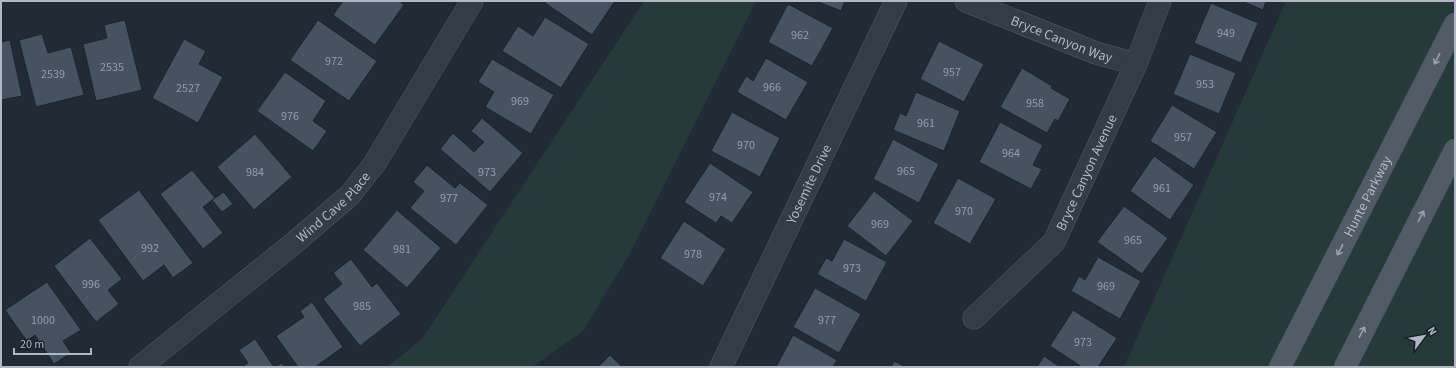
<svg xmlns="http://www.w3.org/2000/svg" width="1456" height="368" font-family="'Source Sans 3',sans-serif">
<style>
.green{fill:#263a3a}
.building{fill:#475260;stroke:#1c242e}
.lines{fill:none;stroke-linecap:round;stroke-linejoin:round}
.minor-casing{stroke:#525b65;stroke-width:23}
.major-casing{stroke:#3e4651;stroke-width:23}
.minor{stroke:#343d47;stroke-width:22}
.major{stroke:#525c67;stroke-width:22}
.oneway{stroke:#98a1ad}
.labels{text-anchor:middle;stroke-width:3;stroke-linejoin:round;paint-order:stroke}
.number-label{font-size:12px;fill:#959eab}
.street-label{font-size:14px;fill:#afb8c4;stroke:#1a222c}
</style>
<rect width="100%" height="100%" fill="#212b36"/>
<g class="green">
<path d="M644 1H756L629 255 583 331 532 367H387L422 339Z"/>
<path d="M1286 1H1455V367H1124Z"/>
</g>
<g class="building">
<path d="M343 1H399L404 5 375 45 333 15Z"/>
<path d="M547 1H615L592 35 545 3Z"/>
<path d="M816 1H845L841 11Z"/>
<path d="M1242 1H1266L1263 10Z"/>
<path d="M1211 3 1258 23 1241 63 1194 43Z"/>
<path d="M788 4 833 28 812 66 768 42Z"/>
<path d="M545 17 589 44 561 88 502 51 518 26 533 36Z"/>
<path d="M125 20 142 90 96 101 83 44 107 38 104 25Z"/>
<path d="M318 20 377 61 349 101 290 60Z"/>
<path d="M42 34 48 53 71 47 84 95 36 107 19 40Z"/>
<path d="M184 39 206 51 199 64 223 77 198 123 152 98Z"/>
<path d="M10 40 22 96 1 100V42Z"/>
<path d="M939 41 984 64 964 102 920 79Z"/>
<path d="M1190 54 1236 73 1219 114 1173 94Z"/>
<path d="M766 58 808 82 786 120 737 92 746 76 753 81Z"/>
<path d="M492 59 554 95 531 134 485 107 494 92 478 82Z"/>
<path d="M1022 68 1052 86 1051 88 1070 99 1058 121 1055 119 1047 133 1000 107Z"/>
<path d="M285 72 326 101 313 121 327 131 313 151 257 111Z"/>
<path d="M916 92 960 111 944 151 893 130 900 113 906 116Z"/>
<path d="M1172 105 1217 132 1194 169 1150 141Z"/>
<path d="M732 112 780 138 760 177 711 151Z"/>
<path d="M482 118 523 153 490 192 440 149 453 133 474 152 484 142 471 131Z"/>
<path d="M1000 122 1043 145 1033 165 1042 169 1031 189 979 162Z"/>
<path d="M255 134 292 177 254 210 217 167Z"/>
<path d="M893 139 939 164 919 203 873 179Z"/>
<path d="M1154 156 1194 185 1170 220 1130 191Z"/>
<path d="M710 163 753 192 732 223 721 216 716 223 684 202Z"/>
<path d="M427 165 455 188 460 183 488 205 456 245 410 208 424 191 413 182Z"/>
<path d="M192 170 215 198 203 207 223 233 203 249 160 194Z"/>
<path d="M958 178 996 199 970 244 933 223Z"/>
<path d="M139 190 193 263 173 278 164 265 143 281 98 220Z"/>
<path d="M874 191 913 221 886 256 847 226Z"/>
<path d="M224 192 233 204 222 212 212 200Z"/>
<path d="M1124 206 1168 238 1142 274 1097 242Z"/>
<path d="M397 210 441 248 407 288 363 250Z"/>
<path d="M684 221 726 249 703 286 660 258Z"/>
<path d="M90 238 122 279 108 290 119 304 96 322 54 266Z"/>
<path d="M844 239 887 262 866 301 817 274 826 258 832 261Z"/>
<path d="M1098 257 1141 281 1120 319 1071 291 1079 276 1085 280Z"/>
<path d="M351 259 372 287 377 283 401 314 360 346 323 299 342 284 333 273Z"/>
<path d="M47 282 81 330 63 341 71 353 54 364 35 335 27 341 5 310Z"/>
<path d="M815 288 861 314 839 353 793 327Z"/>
<path d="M312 302 343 347 315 367H298L276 336 304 317 300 311Z"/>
<path d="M1073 310 1117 338 1098 367H1082L1050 346Z"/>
<path d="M793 335 837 360 833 367H776Z"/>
<path d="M255 339 274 367H241L248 363 239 350Z"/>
<path d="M610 355 622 367H598Z"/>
<path d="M1044 356 1060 367H1037Z"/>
<path d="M894 361 906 367H891Z"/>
<path d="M282 363 285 367H275Z"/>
</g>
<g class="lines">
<defs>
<g id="minor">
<path id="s1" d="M966 1 1096 53 1136 64"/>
<path id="s2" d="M974 318 1054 242 1136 64 1160 1"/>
<path id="s3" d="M140 367 294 243 350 195 375 163 472 1"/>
<path id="s4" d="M721 367 896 1"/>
</g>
<g id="major">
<path id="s5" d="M1280 367 1455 24"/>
<path d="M1345 367 1455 150"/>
</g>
</defs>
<use href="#minor" class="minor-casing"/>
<use href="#major" class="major-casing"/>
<use href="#minor" class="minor"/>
<use href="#major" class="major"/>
</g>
<defs><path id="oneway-shaft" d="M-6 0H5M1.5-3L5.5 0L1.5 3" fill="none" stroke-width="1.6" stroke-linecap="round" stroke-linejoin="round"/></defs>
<g class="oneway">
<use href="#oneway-shaft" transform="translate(1437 59) rotate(117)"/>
<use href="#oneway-shaft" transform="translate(1421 216) rotate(-63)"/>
<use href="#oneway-shaft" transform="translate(1340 250) rotate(117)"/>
<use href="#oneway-shaft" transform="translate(1362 332) rotate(-63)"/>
</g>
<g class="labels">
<g class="number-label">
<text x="1226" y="37">949</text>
<text x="800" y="39">962</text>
<text x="334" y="65">972</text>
<text x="112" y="71">2535</text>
<text x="952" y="76">957</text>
<text x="53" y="78">2539</text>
<text x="1205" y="88">953</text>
<text x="772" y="91">966</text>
<text x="188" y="92">2527</text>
<text x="520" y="105">969</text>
<text x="1035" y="107">958</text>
<text x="290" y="120">976</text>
<text x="926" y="127">961</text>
<text x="1183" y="141">957</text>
<text x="746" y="149">970</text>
<text x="1011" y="157">964</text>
<text x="906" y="175">965</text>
<text x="255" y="176">984</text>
<text x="487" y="176">973</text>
<text x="1162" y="192">961</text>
<text x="718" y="201">974</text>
<text x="449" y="202">977</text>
<text x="964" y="215">970</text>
<text x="880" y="228">969</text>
<text x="1133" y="244">965</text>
<text x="150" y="252">992</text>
<text x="402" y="253">981</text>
<text x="693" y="258">978</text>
<text x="852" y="272">973</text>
<text x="91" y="288">996</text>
<text x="1106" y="290">969</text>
<text x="362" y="310">985</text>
<text x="43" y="324">1000</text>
<text x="827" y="324">977</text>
<text x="1083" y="346">973</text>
</g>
<g class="street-label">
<text dy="5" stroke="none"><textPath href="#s1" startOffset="103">Bryce Canyon Way</textPath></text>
<text dy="5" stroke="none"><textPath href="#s2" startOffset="187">Bryce Canyon Avenue</textPath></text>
<text dy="5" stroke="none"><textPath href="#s4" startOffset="203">Yosemite Drive</textPath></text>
<text dy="5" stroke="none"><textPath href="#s5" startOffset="192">Hunte Parkway</textPath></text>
<text dy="5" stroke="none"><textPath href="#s3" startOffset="251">Wind Cave Place</textPath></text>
</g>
</g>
<rect width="1456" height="368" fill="none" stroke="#afb8c4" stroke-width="4"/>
<g transform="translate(1424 336) rotate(58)" stroke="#1a222c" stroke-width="3" paint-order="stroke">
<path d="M0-3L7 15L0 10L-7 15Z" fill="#afb8c4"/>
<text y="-6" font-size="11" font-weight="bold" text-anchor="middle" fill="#afb8c4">N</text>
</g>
<path d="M14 348v6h77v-6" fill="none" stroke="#afb8c4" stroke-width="2"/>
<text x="20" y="348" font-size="12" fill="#afb8c4" stroke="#1a222c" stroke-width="3" paint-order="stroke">20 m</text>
</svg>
